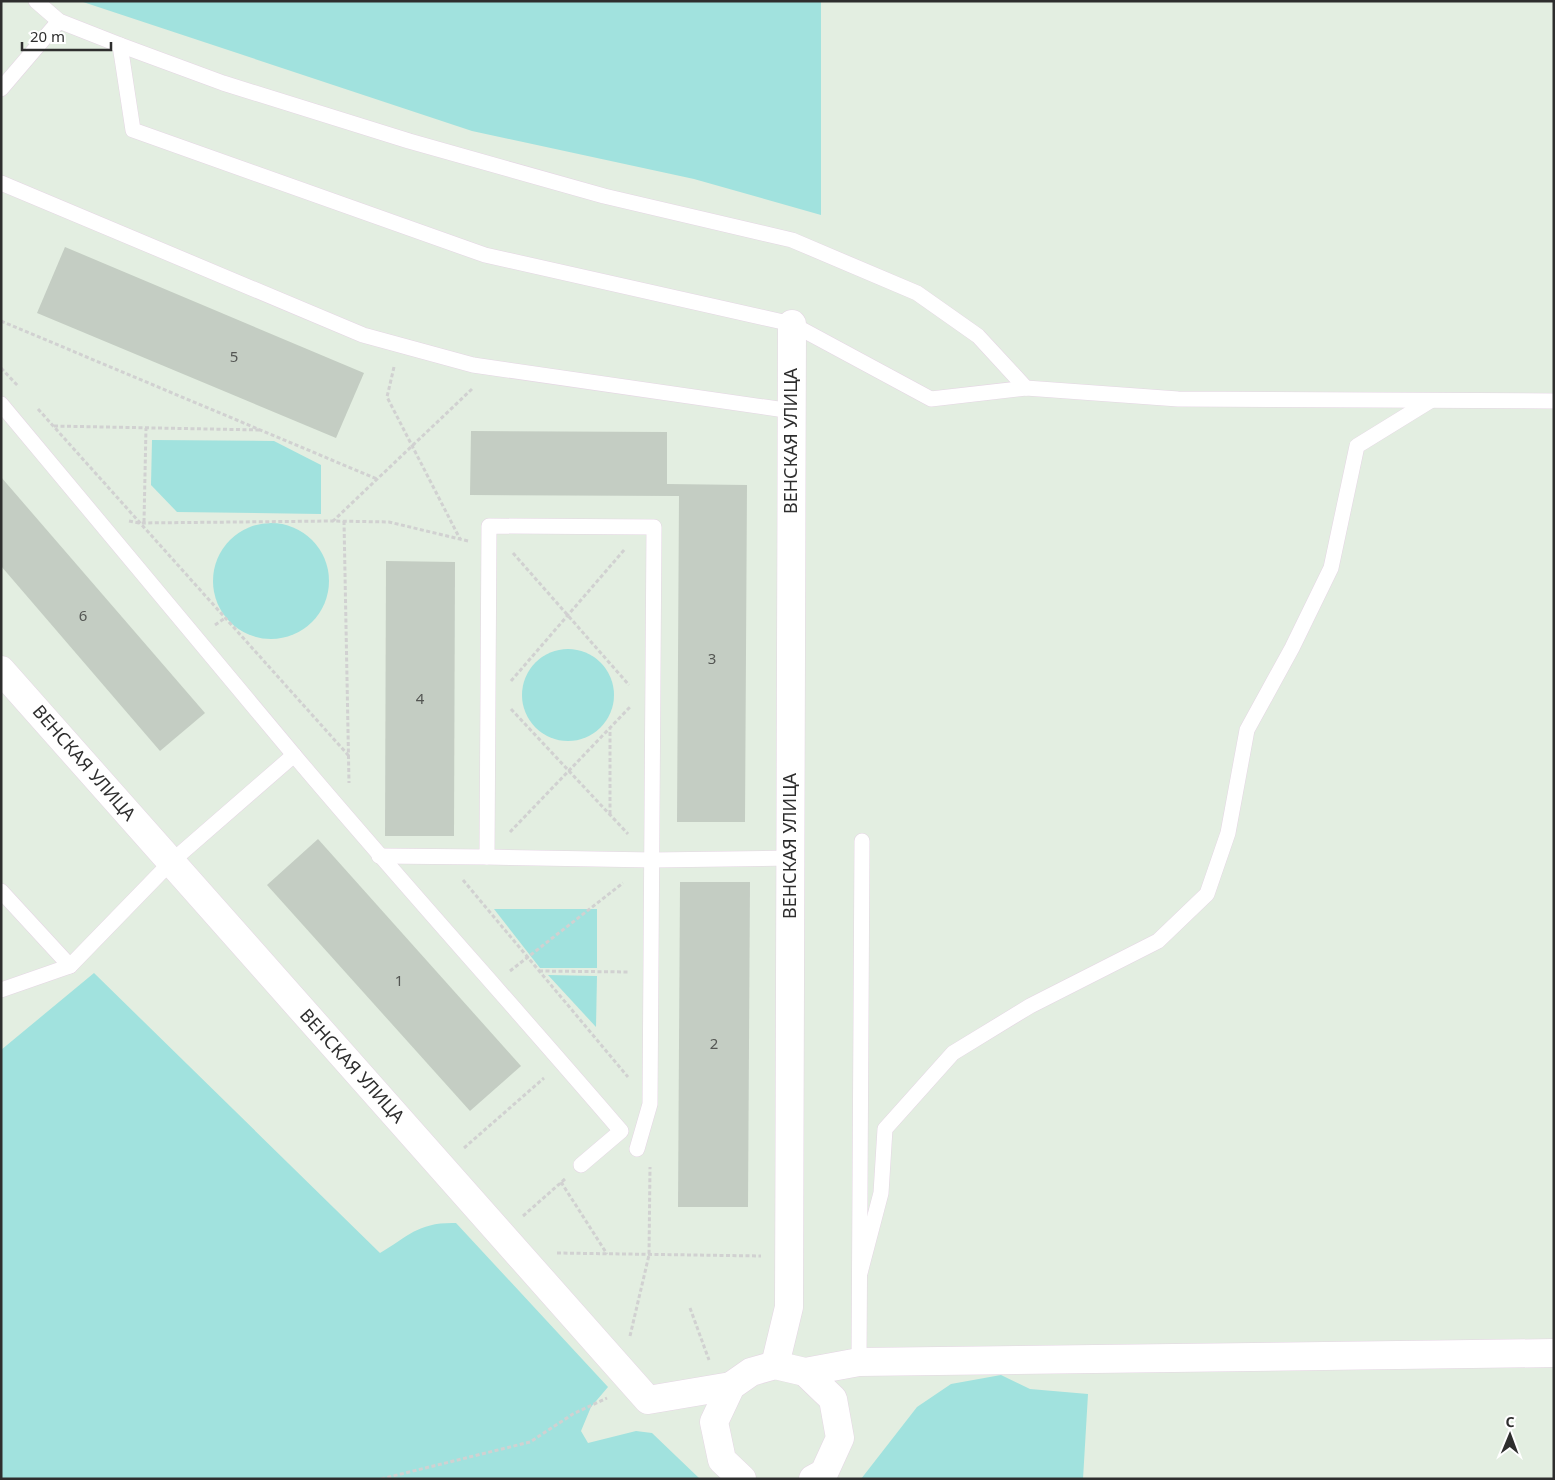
<svg xmlns="http://www.w3.org/2000/svg" width="1555" height="1480" font-family="'Noto Sans',sans-serif">
<style>
.green{fill:#a1e2de}
.building{fill:#c4cdc3}
.lines{fill:none;stroke-linecap:round;stroke-linejoin:round}
.lane-casing{stroke:#e5d6e4;stroke-width:16}
.street-casing{stroke:#e5d6e4;stroke-width:29}
.path{stroke:#d1d1d1;stroke-width:3;stroke-dasharray:4 2.5;stroke-linecap:butt}
.lane{stroke:#fff;stroke-width:15}
.street{stroke:#fff;stroke-width:28}
.labels{text-anchor:middle;stroke-width:4;stroke-linejoin:round;paint-order:stroke}
.number-label{font-size:15px;fill:#545653}
.street-label{font-size:18px;fill:#2e2e2e;stroke:#fff}
</style>
<rect width="100%" height="100%" fill="#e3eee1"/>
<g class="green">
<path d="M80 1H821V215L694 179 472 131Z"/>
<path d="M152 440 274 441 321 465V514L177 512 151 485Z"/>
<circle cx="271" cy="581" r="58"/>
<circle cx="568" cy="695" r="46"/>
<path d="M494 909H597V968H540Z"/>
<path d="M94 973 380 1253C409 1236 418 1222 456 1223L608 1387 591 1407 581 1431 588 1443 636 1431 652 1433 700 1479H1V1050Z"/>
<path d="M548 975 597 976 596 1027Z"/>
<path d="M1001 1375 1030 1389 1088 1394 1083 1479H861L917 1407 951 1384Z"/>
</g>
<g class="building">
<path d="M65 247 364 373 336 438 37 313Z"/>
<path d="M471 431 667 432V484L747 485 745 822H677L679 496 470 495Z"/>
<path d="M1 477 205 713 160 751 1 566Z"/>
<path d="M386 561 455 562 454 836H385Z"/>
<path d="M318 839 521 1066 470 1111 267 885Z"/>
<path d="M680 882H750L748 1207H678Z"/>
</g>
<g class="lines">
<defs>
<g id="lane">
<path d="M36 1 59 21 120 45 223 83 409 141 604 196 792 240 917 293 978 336 1026 388"/>
<path d="M120 45 133 130 485 255 792 324 931 399 1026 388 1178 399 1554 401"/>
<path d="M1 89 59 21"/>
<path d="M1 183 363 335 473 365 792 411"/>
<path d="M1 404 294 755"/>
<path d="M379 856 487 857 489 526 654 527 650 1104 637 1149"/>
<path d="M487 857 653 860 790 858"/>
<path d="M1 891 70 966"/>
<path d="M1 990 70 966 171 862 294 755C401 882 513 1005 621 1131L581 1165"/>
<path d="M860 1273 881 1193 885 1129 953 1053 1030 1006 1158 941 1207 894 1228 833 1247 730 1292 648 1331 568 1357 446 1430 401"/>
<path d="M859 1362 862 841"/>
</g>
<g id="street">
<path d="M1 670 648 1400 731 1386"/>
<path d="M775 1365 789 1307 792 324"/>
<path d="M805 1372 833 1399 840 1438 824 1473 813 1479"/>
<path d="M742 1479 722 1460 714 1422 731 1386 751 1372 775 1365 805 1372 859 1362 1554 1353"/>
</g>
</defs>
<use href="#lane" class="lane-casing"/>
<use href="#street" class="street-casing"/>
<g class="path">
<path d="M1 321 377 479"/>
<path d="M394 367 387 397 460 539"/>
<path d="M1 368 18 386"/>
<path d="M38 409 349 756"/>
<path d="M54 426 260 430"/>
<path d="M129 521 139 523 333 521"/>
<path d="M344 521 349 783"/>
<path d="M144 522 146 428"/>
<path d="M468 541 389 522 333 521 472 389"/>
<path d="M513 553 629 685"/>
<path d="M215 625 225 618"/>
<path d="M511 681 625 549"/>
<path d="M511 709 628 834"/>
<path d="M610 814V729"/>
<path d="M510 832 630 707"/>
<path d="M463 880 628 1077"/>
<path d="M510 971 623 883"/>
<path d="M539 971 629 972"/>
<path d="M464 1148 544 1078"/>
<path d="M561 1182 607 1254"/>
<path d="M523 1216 565 1179"/>
<path d="M557 1253 761 1256"/>
<path d="M690 1308 709 1360"/>
<path d="M630 1336 649 1255 650 1167"/>
<path d="M381 1479 530 1442 573 1414 607 1398"/>
</g>
<use href="#lane" class="lane"/>
<use href="#street" class="street"/>
</g>
<g class="labels">
<g class="number-label">
<text x="234" y="362">5</text>
<text x="83" y="621">6</text>
<text x="712" y="664">3</text>
<text x="420" y="704">4</text>
<text x="399" y="986">1</text>
<text x="714" y="1049">2</text>
</g>
<g class="street-label">
<text transform="translate(791 441) rotate(-90)" y="6">ВЕНСКАЯ УЛИЦА</text>
<text transform="translate(84 763) rotate(49)" y="6">ВЕНСКАЯ УЛИЦА</text>
<text transform="translate(790 846) rotate(-90)" y="6">ВЕНСКАЯ УЛИЦА</text>
<text transform="translate(352 1066) rotate(48)" y="6">ВЕНСКАЯ УЛИЦА</text>
</g>
</g>
<rect width="1555" height="1480" fill="none" stroke="#2e2e2e" stroke-width="5"/>
<g transform="translate(1510 1435) rotate(1)" stroke="#ffffff" stroke-width="4" paint-order="stroke">
<path d="M0-4L9 19L0 12L-9 19Z" fill="#2e2e2e"/>
<text y="-8" font-size="14" font-weight="bold" text-anchor="middle" fill="#2e2e2e">С</text>
</g>
<path d="M22 42v8h89v-8" fill="none" stroke="#2e2e2e" stroke-width="2.5"/>
<text x="30" y="42" font-size="15" fill="#2e2e2e" stroke="#ffffff" stroke-width="4" paint-order="stroke">20 m</text>
</svg>
